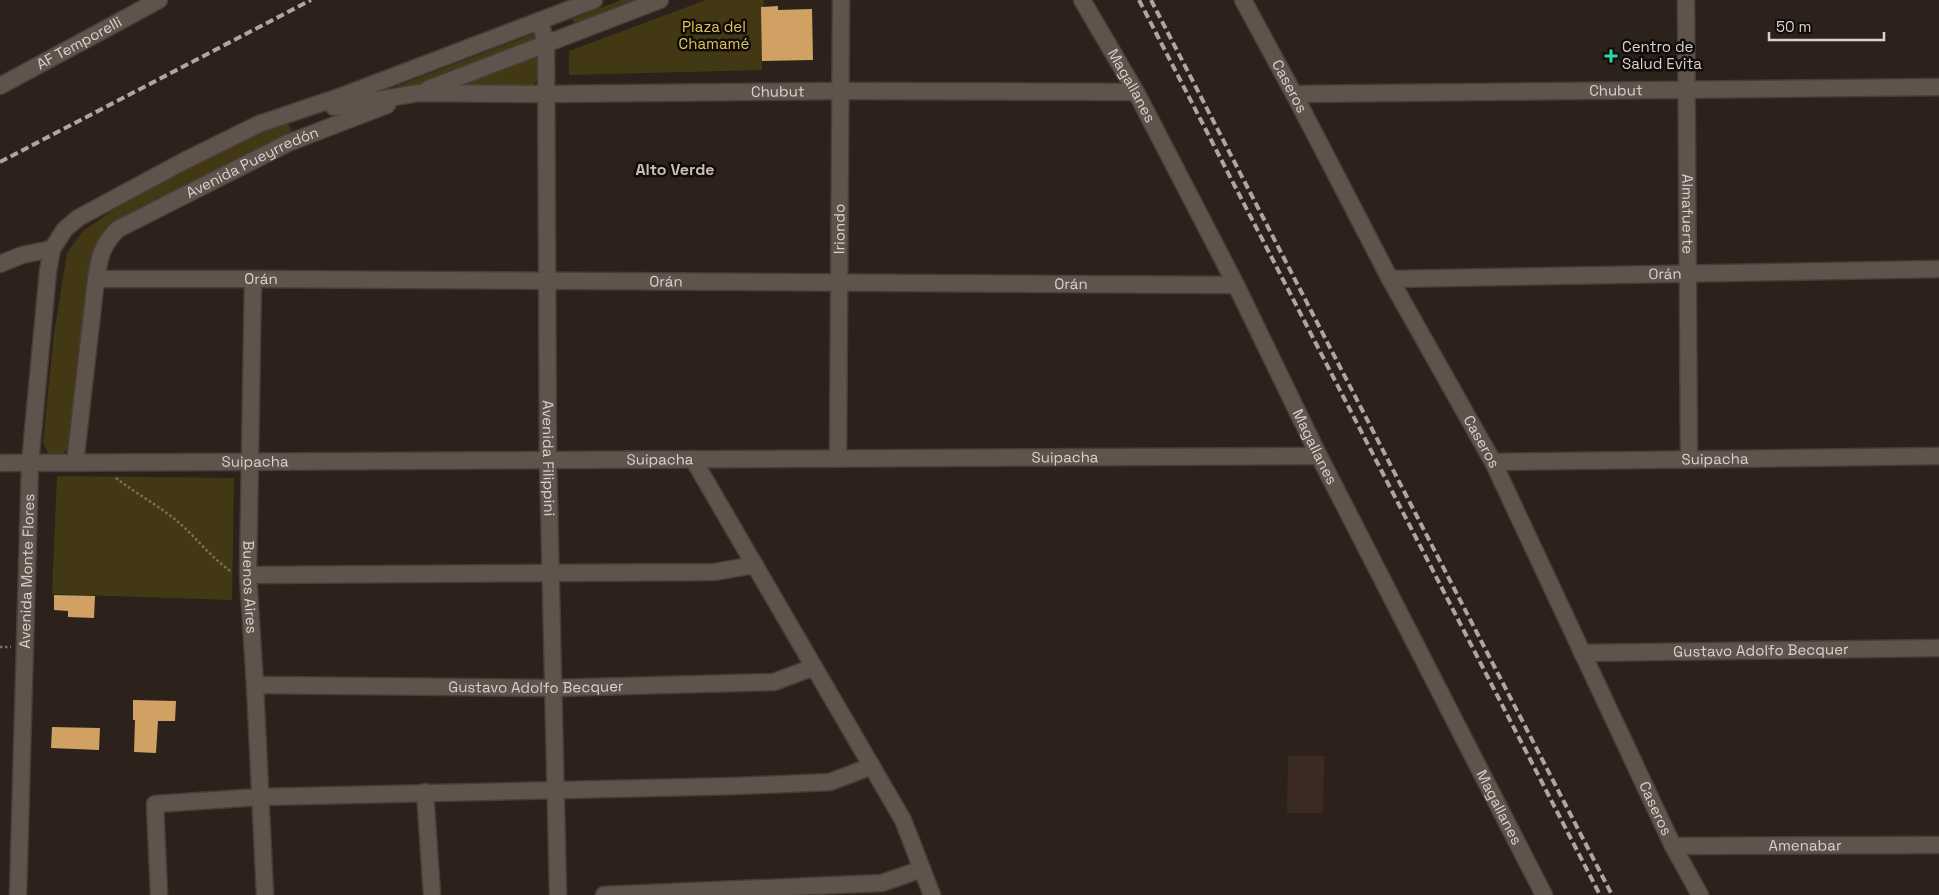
<svg xmlns="http://www.w3.org/2000/svg" width="1939" height="895" font-family="'Space Grotesk',sans-serif">
<style>
.built{fill:#3c2b22}
.green{fill:#423914}
.building{fill:#d1a063}
.lines{fill:none;stroke-linecap:round;stroke-linejoin:round}
.minor-casing{stroke:#473e3a;stroke-width:19}
.path{stroke:#786e69;stroke-width:2.5;stroke-dasharray:2.5 2.5;stroke-linecap:butt}
.minor{stroke:#60534c;stroke-width:16}
.rail{stroke:#aea6a1;stroke-width:4;stroke-dasharray:8 4;stroke-linecap:butt}
.poi-dot{fill:#32d4a9;stroke:#110b09;stroke-width:2}
.labels{text-anchor:middle;stroke-width:5;stroke-linejoin:round;paint-order:stroke}
.park-label{font-size:15px;fill:#ddc55c;stroke:#110b09}
.street-label{font-size:15px;fill:#d9d1cd;stroke:#110b09}
.poi-label{font-size:15px;fill:#d9d1cd;stroke:#110b09;text-anchor:start}
.neighbourhood-label{font-size:16px;font-weight:bold;fill:#cabbb3;stroke:#110b09}
</style>
<rect width="100%" height="100%" fill="#2c211b"/>
<path class="built" d="M1288 756H1324L1323 813H1287Z"/>
<g class="green">
<path d="M621 0H642L575 26 572 19Z"/>
<path d="M706 0H764L762 70 569 75V51Z"/>
<path d="M538 32 540 39 400 93 397 86Z"/>
<path d="M539 53 540 74 533 86H469L468 82Z"/>
<path d="M282 124 289 125 292 132 291 138 99 243 91 262 72 445C64 455 60 455 48 453L43 443 54 334 67 253 82 232 133 196 259 131Z"/>
<path d="M57 476 234 478 232 600 52 594Z"/>
</g>
<g class="building">
<path d="M778 6V10L812 9 813 60 762 61 761 7Z"/>
<path d="M54 595 95 596 94 618 68 617V611L54 610Z"/>
<path d="M133 700 176 701 175 721H158L156 753 134 752 135 720H133Z"/>
<path d="M52 727 100 728 99 750 51 748Z"/>
</g>
<g class="lines">
<defs>
<g id="minor">
<path id="s1" d="M1082 0 1136 92 1236 285 1319 456 1544 895"/>
<path id="s2" d="M1243 0 1294 94 1390 279 1493 462 1673 846 1700 895"/>
<path id="s3" d="M1686 0 1689 459"/>
<path id="s4" d="M540 21 546 44 548 459 558 895"/>
<path id="s5" d="M0 86 159 0"/>
<path d="M428 89 660 0"/>
<path id="s6" d="M1294 94 1939 87"/>
<path id="s7" d="M334 107 419 93 545 94 840 91 1136 92"/>
<path d="M0 264 22 255 52 249"/>
<path id="s8" d="M96 279H253L1236 285"/>
<path id="s9" d="M253 279 248 575 255 685 265 895"/>
<path id="s10" d="M1390 279 1939 269"/>
<path id="s11" d="M838 458 841 0"/>
<path d="M693 459 903 820 932 895"/>
<path id="s12" d="M1493 462 1939 456"/>
<path id="s13" d="M0 463 1319 456"/>
<path id="s14" d="M75 463 96 279C100 256 101 246 118 229L288 143 387 105"/>
<path d="M248 575 714 572 755 565"/>
<path id="s15" d="M1582 653 1939 648"/>
<path id="s16" d="M255 685 553 688 774 682 814 667"/>
<path d="M425 792 432 895"/>
<path id="s17" d="M1673 846 1939 845"/>
<path id="s18" d="M18 895 30 463 48 271 52 249 65 229 78 218 184 161 259 124 342 96 594 0"/>
<path d="M159 895 155 804 260 797 737 786 830 782 872 766"/>
<path d="M604 895 882 883 922 869"/>
</g>
</defs>
<use href="#minor" class="minor-casing"/>
<g class="path">
<path d="M116 478C135 493 158 505 177 521 196 537 211 558 232 572"/>
<path d="M0 647H11"/>
</g>
<use href="#minor" class="minor"/>
<g class="rail">
<path d="M1139 0 1600 895"/>
<path d="M1151 0 1612 895"/>
<path d="M0 162 311 0"/>
</g>
</g>
<path class="poi-dot" d="M1608.5 48.5h5v5h5v5h-5v5h-5v-5h-5v-5h5z"/>
<g class="labels">
<g class="park-label">
<text x="714" y="32">Plaza del<tspan x="714" dy="17">Chamamé</tspan></text>
</g>
<g class="street-label">
<text dy="5" stroke="none"><textPath href="#s5" startOffset="90">AF Temporelli</textPath></text>
<text dy="5" stroke="none"><textPath href="#s1" startOffset="99">Magallanes</textPath></text>
<text dy="5" stroke="none"><textPath href="#s2" startOffset="98">Caseros</textPath></text>
<text dy="5" stroke="none"><textPath href="#s6" startOffset="322">Chubut</textPath></text>
<text dy="5" stroke="none"><textPath href="#s7" startOffset="445">Chubut</textPath></text>
<text dy="5" stroke="none"><textPath href="#s14" startOffset="391">Avenida Pueyrredón</textPath></text>
<text dy="5" stroke="none"><textPath href="#s3" startOffset="214">Almafuerte</textPath></text>
<text dy="5" stroke="none"><textPath href="#s11" startOffset="229">Iriondo</textPath></text>
<text dy="5" stroke="none"><textPath href="#s10" startOffset="275">Orán</textPath></text>
<text dy="5" stroke="none"><textPath href="#s8" startOffset="165">Orán</textPath></text>
<text dy="5" stroke="none"><textPath href="#s8" startOffset="570">Orán</textPath></text>
<text dy="5" stroke="none"><textPath href="#s8" startOffset="975">Orán</textPath></text>
<text dy="5" stroke="none"><textPath href="#s2" startOffset="502">Caseros</textPath></text>
<text dy="5" stroke="none"><textPath href="#s1" startOffset="504">Magallanes</textPath></text>
<text dy="5" stroke="none"><textPath href="#s4" startOffset="438">Avenida Filippini</textPath></text>
<text dy="5" stroke="none"><textPath href="#s13" startOffset="1065">Suipacha</textPath></text>
<text dy="5" stroke="none"><textPath href="#s12" startOffset="222">Suipacha</textPath></text>
<text dy="5" stroke="none"><textPath href="#s13" startOffset="660">Suipacha</textPath></text>
<text dy="5" stroke="none"><textPath href="#s13" startOffset="255">Suipacha</textPath></text>
<text dy="5" stroke="none"><textPath href="#s18" startOffset="324">Avenida Monte Flores</textPath></text>
<text dy="5" stroke="none"><textPath href="#s9" startOffset="308">Buenos Aires</textPath></text>
<text dy="5" stroke="none"><textPath href="#s15" startOffset="179">Gustavo Adolfo Becquer</textPath></text>
<text dy="5" stroke="none"><textPath href="#s16" startOffset="281">Gustavo Adolfo Becquer</textPath></text>
<text dy="5" stroke="none"><textPath href="#s1" startOffset="909">Magallanes</textPath></text>
<text dy="5" stroke="none"><textPath href="#s2" startOffset="908">Caseros</textPath></text>
<text dy="5" stroke="none"><textPath href="#s17" startOffset="132">Amenabar</textPath></text>
</g>
<g class="poi-label">
<text x="1622" y="52">Centro de<tspan x="1622" dy="17">Salud Evita</tspan></text>
</g>
<g class="neighbourhood-label">
<text x="675" y="175">Alto Verde</text>
</g>
</g>
<path d="M1769 32v8h115v-8" fill="none" stroke="#d9d1cd" stroke-width="2.5"/>
<text x="1776" y="32" font-size="15" fill="#d9d1cd" stroke="#110b09" stroke-width="4" paint-order="stroke">50 m</text>
</svg>
